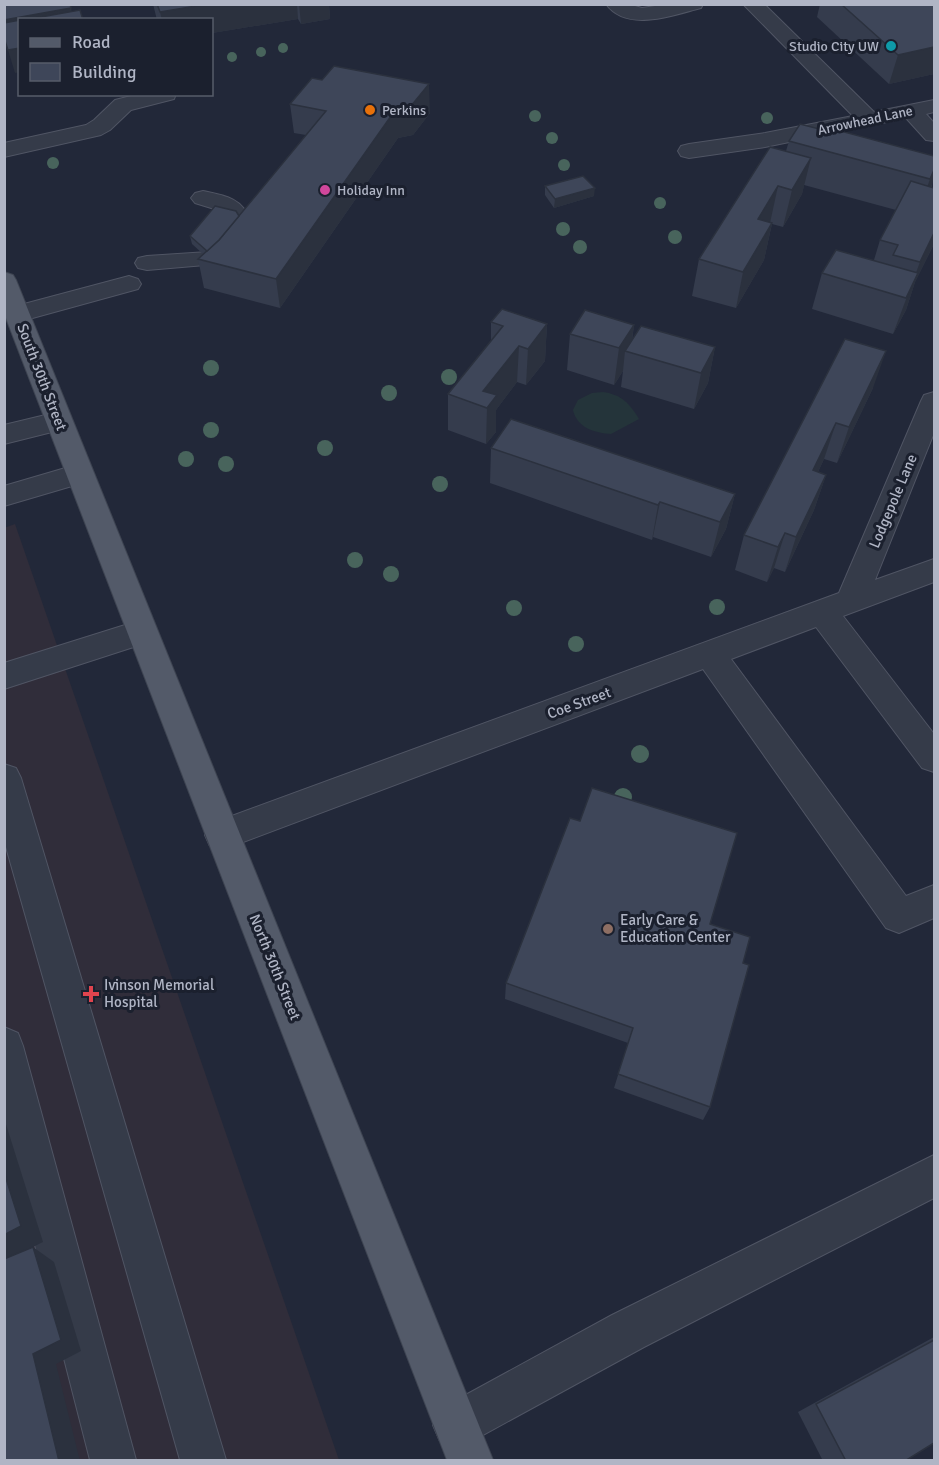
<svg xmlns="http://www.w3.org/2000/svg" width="939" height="1465" font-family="Signika,sans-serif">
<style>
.medical{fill:#302d3a}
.green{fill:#24343a}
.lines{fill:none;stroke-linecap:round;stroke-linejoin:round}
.minor-casing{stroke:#505564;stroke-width:2}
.major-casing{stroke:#3e4452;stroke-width:2}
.minor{fill:#353b49;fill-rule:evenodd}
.major{fill:#535a69;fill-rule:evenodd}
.tree{fill:#48645c}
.wall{fill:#353c4d}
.shaded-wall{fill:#2b313e}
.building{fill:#3e4659;stroke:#2b313e;stroke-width:1.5}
.culture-dot{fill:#0f9aa8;stroke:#1b202e;stroke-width:2}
.food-dot{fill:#e8710a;stroke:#1b202e;stroke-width:2}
.hotel-dot{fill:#d1479c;stroke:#1b202e;stroke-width:2}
.education-dot{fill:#8d6e63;stroke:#1b202e;stroke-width:2}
.health-dot{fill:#e0444e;stroke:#1b202e;stroke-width:2}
.labels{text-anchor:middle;stroke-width:6;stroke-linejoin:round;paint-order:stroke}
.far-poi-label{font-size:14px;fill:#b0b5c5;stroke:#1b202e;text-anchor:start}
.far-street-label{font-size:14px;fill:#b0b5c5;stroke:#1b202e}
.street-label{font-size:15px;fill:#b0b5c5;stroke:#1b202e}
.poi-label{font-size:15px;fill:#b0b5c5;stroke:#1b202e;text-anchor:start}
</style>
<rect width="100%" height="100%" fill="#222839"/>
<path class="medical" d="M15 524 339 1460H5L4 528Z"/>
<path class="green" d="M603 392C622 395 629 403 639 419L611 434C595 433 577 428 573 410L578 400 592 393Z"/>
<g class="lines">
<defs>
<g id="minor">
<path d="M606 4H628L642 8 668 4H703L701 8C673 15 627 33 606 4Z"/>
<path d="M743 4H764L874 112 934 100V112L926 114 934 123V141L926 140 906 118 765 147 689 158 681 156 678 151 681 146 689 144 765 133 853 116Z"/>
<path d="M139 94H176L174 99 131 110 110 130 101 135 4 157V143L86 125 94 120 115 100Z"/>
<path d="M203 191C222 195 244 198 249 220L245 225 237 227 229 225 221 211 195 203 191 198 195 193Z"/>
<path d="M208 252 217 254 220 259 217 264 147 270 138 268 135 263 138 258 147 256Z"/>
<path d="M129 276 138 279 141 284 138 289 18 322 9 320 5 314 9 308Z"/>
<path d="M934 392V433L875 580 934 559V582L843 616 934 734V772L922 768 816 627 731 659 906 896 934 885V918L899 933 886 928 703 669 222 850 210 846 205 835 210 824 839 593 921 401 924 395Z"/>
<path d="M58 412 68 414 72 421 68 428 4 444V425Z"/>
<path d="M79 464 89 467 93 474 89 481 4 506V486Z"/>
<path d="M141 620 152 623 157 632 152 641 4 689V663Z"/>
<path d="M4 764 16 768 21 778 226 1460H180L4 840Z"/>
<path d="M4 1027 18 1033 23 1046 136 1460H90L4 1124Z"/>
<path d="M934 1155V1198L644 1347 472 1441 456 1448 440 1441 433 1425 440 1409 612 1315Z"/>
</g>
<path id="major" d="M4 272 13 275 16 280 493 1460H447L4 313Z"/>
</defs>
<use href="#minor" class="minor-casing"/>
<use href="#major" class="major-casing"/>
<use href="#minor" class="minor"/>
<use href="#major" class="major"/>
</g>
<g class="tree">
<circle cx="283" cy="48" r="5"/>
<circle cx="261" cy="52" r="5"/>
<circle cx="232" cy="57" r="5"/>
<circle cx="535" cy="116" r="6"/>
<circle cx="767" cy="118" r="6"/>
<circle cx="552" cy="138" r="6"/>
<circle cx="53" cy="163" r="6"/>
<circle cx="564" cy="165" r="6"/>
<circle cx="660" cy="203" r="6"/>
<circle cx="563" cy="229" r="7"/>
<circle cx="675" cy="237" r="7"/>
<circle cx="580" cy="247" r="7"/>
<circle cx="211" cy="368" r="8"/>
<circle cx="449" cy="377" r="8"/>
<circle cx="389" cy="393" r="8"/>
<circle cx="211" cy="430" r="8"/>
<circle cx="325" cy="448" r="8"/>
<circle cx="186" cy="459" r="8"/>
<circle cx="226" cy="464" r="8"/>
<circle cx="440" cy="484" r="8"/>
<circle cx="355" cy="560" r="8"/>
<circle cx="391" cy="574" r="8"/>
<circle cx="717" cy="607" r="8"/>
<circle cx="514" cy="608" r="8"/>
<circle cx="576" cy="644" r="8"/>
<circle cx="640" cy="754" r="9"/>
<circle cx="623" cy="797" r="9"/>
</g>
<g class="wall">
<path d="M153 4H329L330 19 301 24 298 19 212 33V20H157Z"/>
<path d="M820 4H934V74L889 84 817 17Z"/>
<path d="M290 104 430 113 413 135 398 138 280 308 204 288 198 259 203 254 192 244 190 236 239 216 306 135 294 133Z"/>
<path d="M819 129 934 156 932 187 934 244 915 282 906 310 893 334 812 309 822 273 874 260 880 240 896 210 804 185 802 194 783 227 772 224 764 260 736 308 692 296 699 259 786 151 789 141Z"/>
<path d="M545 186 594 196 554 208 545 195Z"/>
<path d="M491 322 547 324 545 361 526 385 517 382 496 410V432L486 444 448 430V394L491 341Z"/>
<path d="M634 325 632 341 715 347 708 383 694 409 621 387 623 371 614 385 567 370 570 334Z"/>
<path d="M845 339 873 388 837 463 824 459 818 472 826 475 814 510 785 572 774 568 767 582 735 570 744 535Z"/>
<path d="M491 448 735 494 726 529 711 557 653 537 652 540 490 483Z"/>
<path d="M710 924 743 963 710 1107 703 1120 614 1088 628 1043 505 999 506 983Z"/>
<path d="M934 1337V1443L905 1461H823L798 1412Z"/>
</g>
<g class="shaded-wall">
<path d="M208 4H297L298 19 212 33V20H162L160 12Z"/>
<path d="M299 4H329L330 19 301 24Z"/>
<path d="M71 8 73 16 55 20H20V26L4 28V20Z"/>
<path d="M934 47V74L889 84 898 55Z"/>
<path d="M20 48V72L15 73 8 50Z"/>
<path d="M429 84 430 113 413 135 398 138 280 308 276 279 396 109Z"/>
<path d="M811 158 802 194 783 227 792 190Z"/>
<path d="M934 170V178L929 194 917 216 930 179Z"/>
<path d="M778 186 770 223 758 219Z"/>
<path d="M595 188 594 196 554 208 555 199Z"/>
<path d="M772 223 764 260 736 308 743 272Z"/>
<path d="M934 233V244L915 282 906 310 893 334 920 262Z"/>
<path d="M547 324 545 361 526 385 528 349Z"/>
<path d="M634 325 630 352 625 351 623 371 614 385 619 348Z"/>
<path d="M519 346 517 382 496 410V432L486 444 487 408 483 391Z"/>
<path d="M715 347 708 383 694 409 701 373Z"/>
<path d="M886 351 873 388 837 463 849 427Z"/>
<path d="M836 423 824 459 802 506 813 470Z"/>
<path d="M826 475 814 510 785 572 796 537Z"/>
<path d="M735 494 726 529 711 557 720 522Z"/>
<path d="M660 502 653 537 652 540 658 505Z"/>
<path d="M785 533 774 568 767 582 778 547Z"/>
<path d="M4 1118 43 1242 4 1261Z"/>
<path d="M33 1247 54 1262 81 1351 56 1364 80 1461H59L33 1354Z"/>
</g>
<g class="building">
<path d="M4 4H70L71 8 4 20Z"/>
<path d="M157 4H208L160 12Z"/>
<path d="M841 4H934V47L898 55Z"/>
<path d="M80 10 83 20H24Z"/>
<path d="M20 20V48L8 50 4 38V23Z"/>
<path d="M334 66 429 84 411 106 396 109 276 279 198 259 219 240 326 111 290 104 312 78 322 80Z"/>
<path d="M800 124 819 129 822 126 934 156V170L930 179 789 141Z"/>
<path d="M770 147 811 158 792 190 778 186 758 219 772 223 743 272 699 259Z"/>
<path d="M583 176 595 188 555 199 545 186Z"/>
<path d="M911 181 934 188V233L920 262 893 255 898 245 880 240Z"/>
<path d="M215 206 236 211 239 216 219 240 207 251 190 236Z"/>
<path d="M836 250 918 273 906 298 822 273Z"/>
<path d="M502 309 547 324 528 349 519 346 483 391 497 395 487 408 448 394 503 326 491 322Z"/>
<path d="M585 310 634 325 619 348 570 334Z"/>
<path d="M641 326 715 347 701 373 625 351Z"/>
<path d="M845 339 886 351 849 427 836 423 813 470 826 475 796 537 785 533 778 547 744 535Z"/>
<path d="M511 419 735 494 720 522 660 502 658 505 491 448Z"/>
<path d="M592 788 737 833 710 924 750 937 743 963 749 965 710 1107 618 1074 633 1028 506 983 570 818 580 821Z"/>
<path d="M4 1172 21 1226 4 1235Z"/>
<path d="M33 1247 61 1340 33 1354 59 1461H4V1259Z"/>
<path d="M934 1340V1443L905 1461H846L816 1404Z"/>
</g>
<circle class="culture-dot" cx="891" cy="46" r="6"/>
<circle class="food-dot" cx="370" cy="110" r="6"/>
<circle class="hotel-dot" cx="325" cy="190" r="6"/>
<circle class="education-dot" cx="608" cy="929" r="6"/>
<path class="health-dot" d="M88 985h6v6h6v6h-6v6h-6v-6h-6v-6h6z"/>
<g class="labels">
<g class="far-poi-label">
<text x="879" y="51" text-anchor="end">Studio City UW</text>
<text x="382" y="115">Perkins</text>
<text x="337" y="195">Holiday Inn</text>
</g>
<g class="far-street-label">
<text transform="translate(865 120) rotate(-12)" y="5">Arrowhead Lane</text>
</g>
<g class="street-label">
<text transform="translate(42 377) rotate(69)" y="5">South 30th Street</text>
<text transform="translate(893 501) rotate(-67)" y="5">Lodgepole Lane</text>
<text transform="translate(579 703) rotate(-20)" y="5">Coe Street</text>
<text transform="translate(275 967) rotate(68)" y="5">North 30th Street</text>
</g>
<g class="poi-label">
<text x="620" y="925">Early Care &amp;<tspan x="620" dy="17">Education Center</tspan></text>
<text x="104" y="990">Ivinson Memorial<tspan x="104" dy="17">Hospital</tspan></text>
</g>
</g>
<rect width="939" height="1465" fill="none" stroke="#b0b5c5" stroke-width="12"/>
<rect x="18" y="18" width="195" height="78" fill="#1b202e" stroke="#575c6a" stroke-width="1.5"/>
<rect x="30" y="38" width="30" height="9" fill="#535a69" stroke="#575c6a" stroke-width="1.5"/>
<text x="72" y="48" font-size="18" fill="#b0b5c5">Road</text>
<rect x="30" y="63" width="30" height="18" fill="#3e4659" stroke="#575c6a" stroke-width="1.5"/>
<text x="72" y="78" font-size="18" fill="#b0b5c5">Building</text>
</svg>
